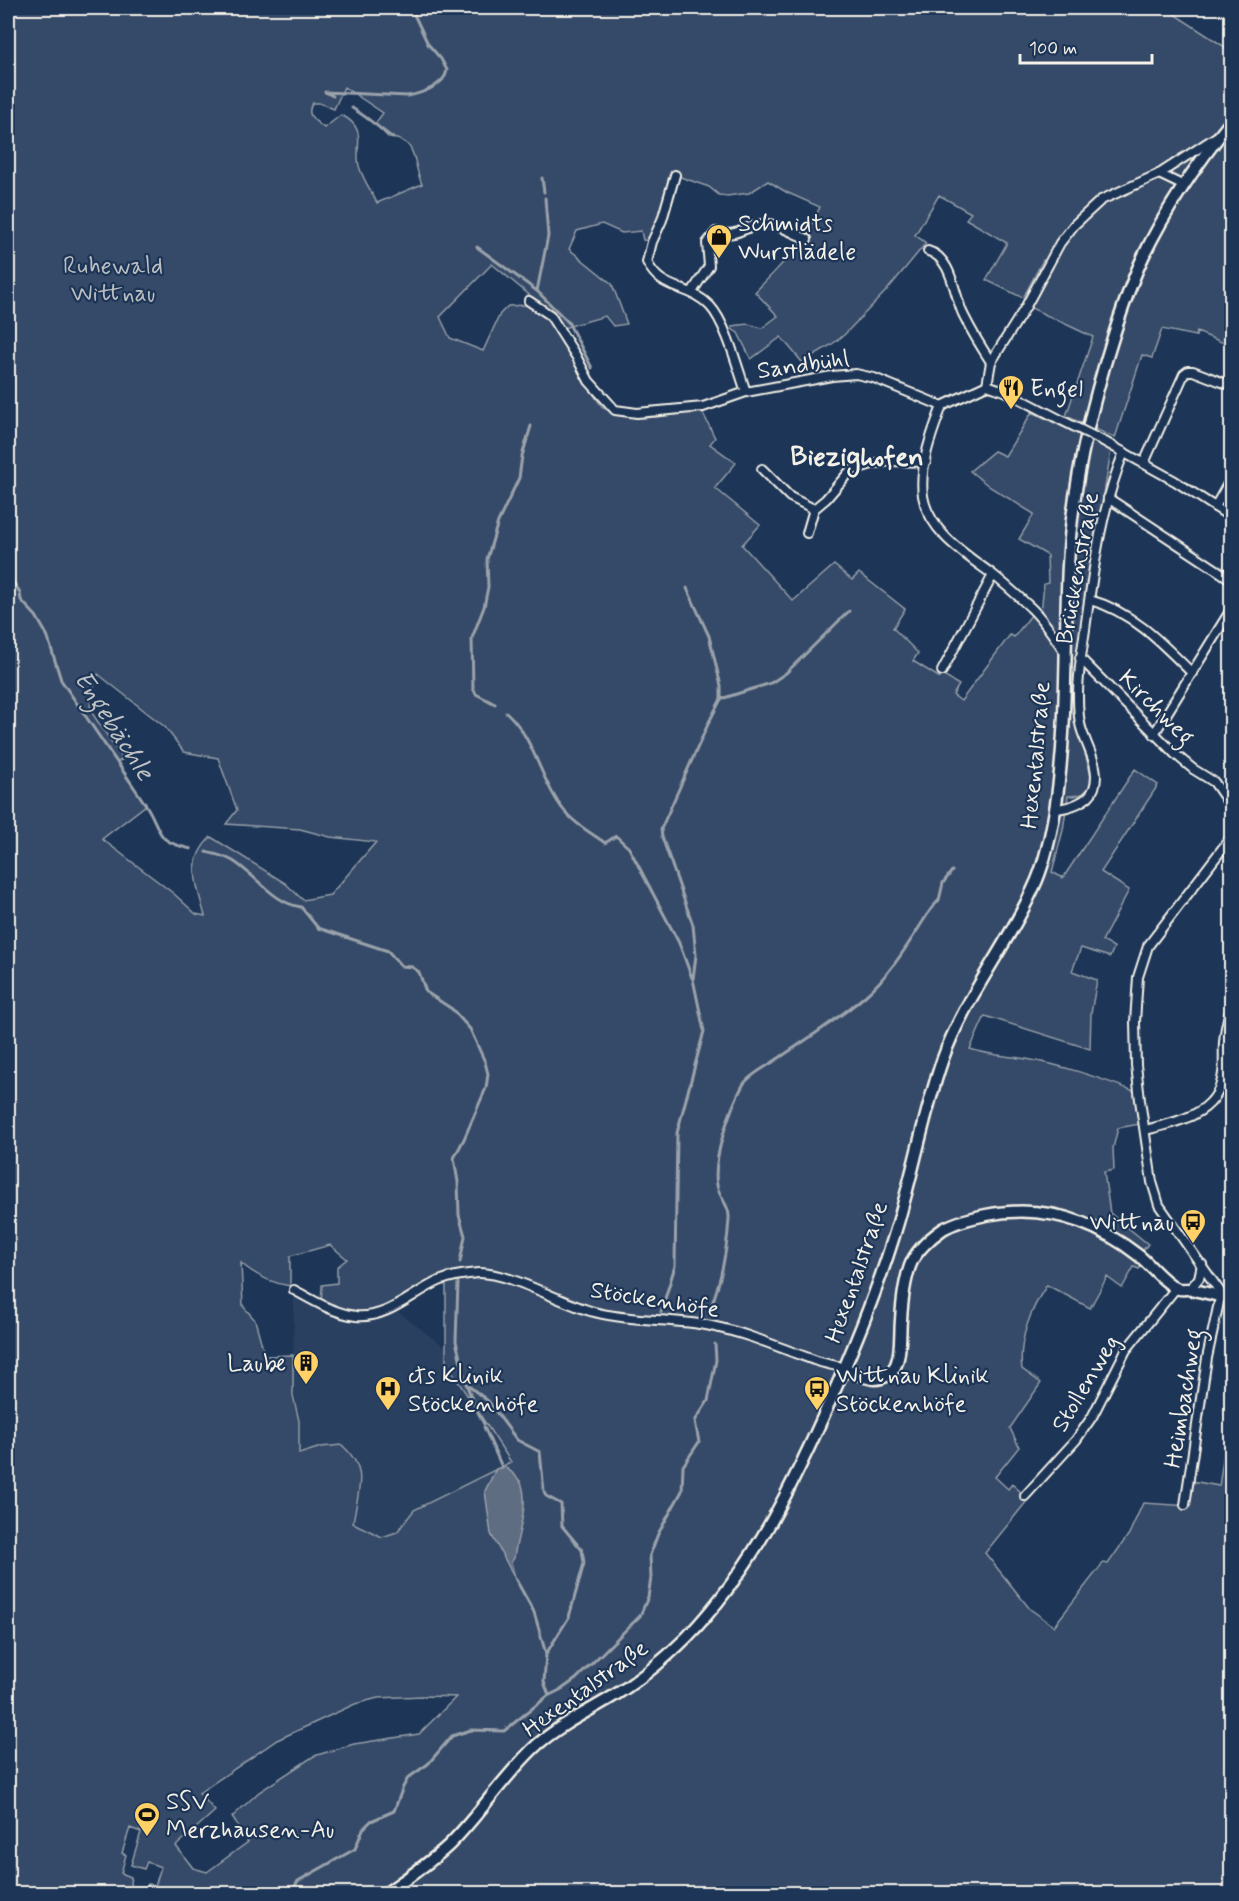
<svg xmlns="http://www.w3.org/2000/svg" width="1239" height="1901" font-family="Mynerve,sans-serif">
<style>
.built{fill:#2a4060}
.green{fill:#354a67;stroke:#949ea8;stroke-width:1.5;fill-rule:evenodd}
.water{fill:#5e6d82;stroke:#9aa2ab;stroke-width:1.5}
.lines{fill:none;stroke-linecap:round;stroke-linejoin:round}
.stream{stroke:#9aa2ab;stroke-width:3}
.street-casing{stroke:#f4f1e8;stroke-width:12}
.secondary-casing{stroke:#f4f1e8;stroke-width:15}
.street{stroke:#1d3557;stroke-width:8}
.secondary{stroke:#1d3557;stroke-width:10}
.street-bridge-casing{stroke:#f4f1e8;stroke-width:12;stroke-linecap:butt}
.street-bridge{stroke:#1d3557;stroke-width:8}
.labels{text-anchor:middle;stroke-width:4.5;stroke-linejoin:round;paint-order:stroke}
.poi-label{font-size:24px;fill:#f4f1e8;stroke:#1d3557;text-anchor:start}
.park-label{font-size:24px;fill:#bbbfc1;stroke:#1d3557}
.street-label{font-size:24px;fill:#f4f1e8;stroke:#1d3557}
.water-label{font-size:26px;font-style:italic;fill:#c0c3c4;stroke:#1d3557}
.quarter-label{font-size:27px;font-weight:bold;fill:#f4f1e8;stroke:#1d3557}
</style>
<rect width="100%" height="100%" fill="#1d3557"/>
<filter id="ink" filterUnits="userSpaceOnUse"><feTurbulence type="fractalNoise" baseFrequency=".0167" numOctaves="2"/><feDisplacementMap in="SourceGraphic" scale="12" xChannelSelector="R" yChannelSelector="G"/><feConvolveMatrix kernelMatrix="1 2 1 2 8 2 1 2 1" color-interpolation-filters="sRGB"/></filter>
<g filter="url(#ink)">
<path class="built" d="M294 1290 321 1305 392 1307 446 1348V1364L511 1462 414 1510 397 1532 382 1537 352 1523 361 1475 321 1447 299 1455V1421L293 1383Z"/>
<path class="green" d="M8 8H1165L1231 51V346L1197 332 1196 336 1162 329 1152 358 1142 355 1115 438 1066 416 1093 337 1031 308 1053 267 1043 260 1023 298 986 280 1007 243 966 219 971 213 939 195 915 235 926 243 888 289 844 335 831 345 802 362 781 337 751 359 738 333 732 329V326L748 324 762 328 778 316 755 292 803 242 820 207 786 192 768 181 749 193 727 196 719 195 709 187 672 174 650 241 643 240 641 231 622 233 602 224 577 231 569 249 612 284 627 324 613 326 605 316 556 330C564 344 595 402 605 409 629 425 675 414 702 411L715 438 710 444 736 463 715 488 760 525 742 545 793 601 834 565 852 580 859 573 905 609 893 628 918 653 913 661 940 678 942 675 959 685 953 695 961 701 1010 635 1014 637 1032 614 1041 613 1044 584 1048 583 1047 555 1019 539 1034 514 990 487 970 471 994 451 1005 456 1032 412 1111 450 1074 682 1076 722 1092 779C1090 793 1081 796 1068 796L1063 830 1052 872 1063 878 1135 769 1158 785 1101 872 1129 890 1102 941 1114 947 1110 957 1081 948 1072 971 1097 980 1091 1013 1090 1049 985 1016 970 1049C988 1055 1007 1056 1026 1059 1063 1065 1099 1078 1134 1091L1140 1124 1118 1128 1113 1148 1114 1170 1104 1172 1110 1213 1148 1244 1136 1259 1142 1265 1139 1269 1134 1267 1122 1288 1107 1277 1090 1308 1047 1285C1031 1308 1018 1341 1022 1369L1041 1383 1010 1428 1019 1447 995 1477 1008 1489 1012 1484 1023 1494 1027 1501 985 1553 1030 1609 1054 1626 1103 1563 1108 1564 1129 1534 1143 1503 1190 1506 1192 1481 1219 1486 1224 1453 1231 1454V1893H146L148 1884 155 1886 161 1867 147 1862 144 1869 131 1865 141 1832 130 1828 122 1853 126 1855 121 1873 131 1877 130 1883 133 1893 8 1894ZM344 87 383 113 375 124 389 138C419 139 412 163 422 184L377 203C372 192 364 181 360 169 352 149 371 129 341 115L324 128C315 121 304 114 313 103H319L334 109ZM492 264 533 298 527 305 508 306 500 314 483 351 450 338 440 317ZM98 674 165 727 184 752 218 758 237 810 226 824 300 829 330 837 376 842 330 895 303 900 285 883 211 837C185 862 197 886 205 916L196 914 173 893 102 839 146 805 118 762 123 759 90 710 91 695ZM330 1245 347 1259 337 1267V1283L322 1285 321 1305 357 1316 392 1307 446 1281V1363L511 1462 414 1510 397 1532 382 1537 353 1523C358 1489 370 1470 342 1445L321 1447 299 1454V1421L293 1395V1355L265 1356 255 1320 243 1306 241 1263C256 1276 271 1283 290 1286V1256ZM423 1696 456 1697 419 1734 354 1744 314 1756 259 1792 232 1817 248 1842 207 1872 193 1868 176 1846 215 1811 199 1793 277 1740 355 1704 378 1698Z"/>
<path class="water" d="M505 1467C510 1471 520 1478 522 1485 529 1507 517 1535 514 1558L511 1562 515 1578 491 1534 485 1491 496 1469Z"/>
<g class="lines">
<g class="stream">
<path d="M333 96 325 92 407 96C420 94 445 86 447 70L441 59 428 44 411 8"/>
<path d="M352 108C367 117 379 128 393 138"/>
<path d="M542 178 544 192"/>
<path d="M477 247 537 291 568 322 592 368"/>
<path d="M537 291 548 236 545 198"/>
<path d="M8 573 20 593 21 600 36 616 47 635 61 680 146 805C164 834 154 841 191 849"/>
<path d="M721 699 771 683 786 673 849 611"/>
<path d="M495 704 476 694 473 688 472 638 484 607 488 587 487 559 498 522 519 478 522 456 531 426"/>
<path d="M506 712C535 738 539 778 562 808 572 822 591 833 605 843L616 836 629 848 679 943 692 978"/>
<path d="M206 852C215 854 225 856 233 861 256 875 273 903 301 907L318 928 388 951 401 966 412 967 419 972 426 992 452 1009 470 1029 485 1062 488 1074 486 1088 464 1139 454 1158 458 1182 459 1215 465 1236 460 1262"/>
<path d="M661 1312 675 1266 677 1133 704 1031 693 979 696 955 693 925 662 837 661 829 709 722 721 699V686L709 636 687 588"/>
<path d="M709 1312C721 1282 727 1251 729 1219 730 1205 719 1198 717 1185 712 1159 730 1109 743 1085 749 1075 766 1067 776 1060 806 1040 837 1020 865 996 893 972 911 939 931 909L939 900 943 883 952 871"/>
<path d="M467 1386 473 1402 484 1424"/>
<path d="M484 1427 502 1467"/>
<path d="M515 1578 534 1612 546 1654"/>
<path d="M550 1695 562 1689 576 1679 640 1616 648 1597 651 1578 650 1555 658 1534 682 1491 683 1466 699 1442 695 1421 708 1401 716 1360 715 1344"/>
<path d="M290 1894 298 1881 355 1849 363 1829 371 1821 394 1811 403 1787 408 1778 428 1764 452 1736 471 1730 504 1731 549 1695 544 1682 546 1654 569 1617 584 1563 582 1550 562 1526 561 1504 546 1496 544 1491 540 1452 517 1440 488 1401 466 1384 456 1341 458 1283"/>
</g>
<defs>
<g id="street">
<path d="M1159 174 1184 186"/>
<path d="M675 175 662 220 652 242 647 262C662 293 688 283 710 306 726 323 738 369 746 392"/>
<path d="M928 251C953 258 954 297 964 316 972 332 981 347 991 362"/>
<path d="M692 292 709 266 707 243 716 232C738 238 742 227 762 224 776 222 794 234 807 239"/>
<path d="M529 301 550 315 576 356 589 381 615 410 637 413 703 407 746 392 832 376 856 374 874 378 942 406"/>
<path d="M987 385 991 362 1025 308 1060 243 1074 225 1101 200 1159 174 1216 137"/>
<path d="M987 385 1007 392 1063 421"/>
<path d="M942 406C932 433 919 466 923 496 929 532 965 554 992 574 1005 584 1018 596 1030 607 1044 620 1054 636 1064 651"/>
<path d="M942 406 987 385"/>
<path d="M1105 442 1175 481 1232 518"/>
<path d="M1144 463 1184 374 1188 371H1193L1232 386"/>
<path d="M762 469 790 497 814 509"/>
<path d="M1108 498 1232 580"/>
<path d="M1215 507 1232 477"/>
<path d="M807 533 814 509 826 499 850 471 872 464 890 461 926 462"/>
<path d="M1090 600C1131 611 1162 643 1192 673"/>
<path d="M1080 658 1175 754 1193 769 1214 782 1232 808"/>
<path d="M942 671 993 575"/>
<path d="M1154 734 1232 608"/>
<path d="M1055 809C1069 808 1089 802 1094 788 1101 769 1088 749 1082 731 1078 720 1078 707 1078 695 1078 670 1083 646 1086 622 1094 565 1102 506 1124 452"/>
<path d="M1145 1130C1174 1123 1216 1115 1222 1079 1225 1067 1223 1054 1224 1042 1225 1029 1228 1017 1232 1005"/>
<path d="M1190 1289 1199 1278 1202 1264"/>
<path d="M294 1290C314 1301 333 1313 356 1316 387 1319 412 1293 439 1281 451 1276 465 1274 478 1273 510 1272 560 1303 594 1312 632 1322 672 1318 711 1326 747 1333 780 1348 814 1360 824 1364 835 1365 845 1368"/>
<path d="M1220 1296 1232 1299"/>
<path d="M1025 1496 1076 1440 1092 1417 1126 1350 1176 1288"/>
<path d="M1185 1505 1207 1358 1221 1293 1159 1205 1152 1182 1140 1100 1136 1065 1135 1022 1138 977 1148 946 1232 836"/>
</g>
<g id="secondary">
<path d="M845 1368C854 1372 865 1379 874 1379 905 1378 899 1341 901 1320 902 1303 904 1283 910 1266 915 1252 930 1238 943 1229 955 1222 971 1218 986 1215 1042 1204 1093 1220 1138 1255 1150 1264 1163 1282 1176 1288 1179 1290 1185 1289 1189 1289 1200 1291 1210 1294 1220 1296"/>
<path d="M385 1894C407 1878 430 1863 450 1844 481 1813 505 1774 538 1744 559 1726 583 1714 607 1700 636 1683 663 1661 687 1637 754 1568 796 1479 834 1392 856 1342 877 1291 893 1239 912 1181 922 1119 942 1061 965 996 1010 943 1037 880 1046 858 1051 834 1055 810 1068 731 1064 645 1068 565 1072 488 1088 417 1111 344 1120 315 1130 285 1143 257 1166 209 1198 162 1232 120"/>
</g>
</defs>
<use href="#street" class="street-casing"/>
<use href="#secondary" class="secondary-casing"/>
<use href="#street" class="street"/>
<use href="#secondary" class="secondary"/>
<defs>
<path id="street-bridge" d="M1063 421 1105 442"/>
</defs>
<use href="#street-bridge" class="street-bridge-casing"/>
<use href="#street-bridge" class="street-bridge"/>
</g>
</g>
<defs>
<symbol id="shop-pin" viewBox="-11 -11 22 30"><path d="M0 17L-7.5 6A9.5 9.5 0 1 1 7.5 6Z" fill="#ffd166" stroke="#1d3557"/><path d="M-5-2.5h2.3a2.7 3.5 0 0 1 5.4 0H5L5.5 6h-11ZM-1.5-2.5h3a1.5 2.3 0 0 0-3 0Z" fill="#111"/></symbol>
<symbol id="restaurant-pin" viewBox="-11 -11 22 30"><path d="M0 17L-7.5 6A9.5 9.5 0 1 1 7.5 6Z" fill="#ffd166" stroke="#1d3557"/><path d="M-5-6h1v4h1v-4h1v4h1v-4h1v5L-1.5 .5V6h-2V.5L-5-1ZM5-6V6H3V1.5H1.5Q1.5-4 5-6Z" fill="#111"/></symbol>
<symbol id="bus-pin" viewBox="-11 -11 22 30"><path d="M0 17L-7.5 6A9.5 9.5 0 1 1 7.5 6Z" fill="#ffd166" stroke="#1d3557"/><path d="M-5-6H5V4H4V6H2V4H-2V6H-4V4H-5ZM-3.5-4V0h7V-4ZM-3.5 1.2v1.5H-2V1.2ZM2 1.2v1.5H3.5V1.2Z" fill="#111"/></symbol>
<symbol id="building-pin" viewBox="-11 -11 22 30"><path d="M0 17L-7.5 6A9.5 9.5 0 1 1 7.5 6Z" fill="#ffd166" stroke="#1d3557"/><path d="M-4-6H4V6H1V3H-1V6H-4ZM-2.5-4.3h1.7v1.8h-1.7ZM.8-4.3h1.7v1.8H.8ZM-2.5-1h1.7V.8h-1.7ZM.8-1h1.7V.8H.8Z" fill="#111"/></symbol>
<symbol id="hospital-pin" viewBox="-11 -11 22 30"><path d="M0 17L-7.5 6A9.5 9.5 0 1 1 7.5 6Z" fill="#ffd166" stroke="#1d3557"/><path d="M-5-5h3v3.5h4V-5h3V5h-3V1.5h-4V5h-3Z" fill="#111"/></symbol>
<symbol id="stadium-pin" viewBox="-11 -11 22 30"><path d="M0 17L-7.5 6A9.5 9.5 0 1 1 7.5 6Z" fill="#ffd166" stroke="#1d3557"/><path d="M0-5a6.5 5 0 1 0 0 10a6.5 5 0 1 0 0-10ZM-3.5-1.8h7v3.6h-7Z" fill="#111"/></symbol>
</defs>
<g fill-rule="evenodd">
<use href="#shop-pin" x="704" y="222" width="30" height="40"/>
<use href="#restaurant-pin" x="996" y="373" width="30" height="40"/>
<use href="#bus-pin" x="1178" y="1207" width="30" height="40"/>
<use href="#building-pin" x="291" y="1348" width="30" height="40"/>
<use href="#hospital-pin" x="373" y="1374" width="30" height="40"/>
<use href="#bus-pin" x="802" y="1374" width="30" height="40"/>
<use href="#stadium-pin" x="132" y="1800" width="30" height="40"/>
</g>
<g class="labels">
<g class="poi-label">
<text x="738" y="231">Schmidts<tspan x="738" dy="28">Wurstlädele</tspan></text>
<text x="1030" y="396">Engel</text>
<text x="1174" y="1230" text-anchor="end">Wittnau</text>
<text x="286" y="1371" text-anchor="end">Laube</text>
<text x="408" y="1383">cts Klinik<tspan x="408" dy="28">Stöckenhöfe</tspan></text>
<text x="836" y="1383">Wittnau Klinik<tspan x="836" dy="28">Stöckenhöfe</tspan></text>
<text x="166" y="1809">SSV<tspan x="166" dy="28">Merzhausen-Au</tspan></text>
</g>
<g class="park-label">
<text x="113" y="273">Ruhewald<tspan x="113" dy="28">Wittnau</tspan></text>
</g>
<g class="street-label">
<text transform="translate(803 364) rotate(-8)" y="8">Sandbühl</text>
<text transform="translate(1077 568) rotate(-80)" y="8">Brückenstraße</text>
<text transform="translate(1157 707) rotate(45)" y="8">Kirchweg</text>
<text transform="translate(1035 755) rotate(-85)" y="8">Hexentalstraße</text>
<text transform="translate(856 1272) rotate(-71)" y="8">Hexentalstraße</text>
<text transform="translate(655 1299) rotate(9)" y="8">Stöckenhöfe</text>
<text transform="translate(1085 1383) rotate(-59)" y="8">Stollenweg</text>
<text transform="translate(1183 1398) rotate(-81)" y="8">Heimbachweg</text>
<text transform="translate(585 1688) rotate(-36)" y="8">Hexentalstraße</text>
</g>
<g class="water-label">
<text transform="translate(115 725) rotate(57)" y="9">Engebächle</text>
</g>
<g class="quarter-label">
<text x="857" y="465">Biezighofen</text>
</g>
</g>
<rect width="1239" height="1901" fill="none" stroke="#1d3557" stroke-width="30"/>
<rect x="15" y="15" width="1209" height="1871" fill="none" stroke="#f4f1e8" stroke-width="2" filter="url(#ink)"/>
<path d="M1020 54v9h132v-9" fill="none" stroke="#f4f1e8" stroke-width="3"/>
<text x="1029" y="54" font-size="18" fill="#f4f1e8" stroke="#1d3557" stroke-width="4.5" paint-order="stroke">100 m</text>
</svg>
